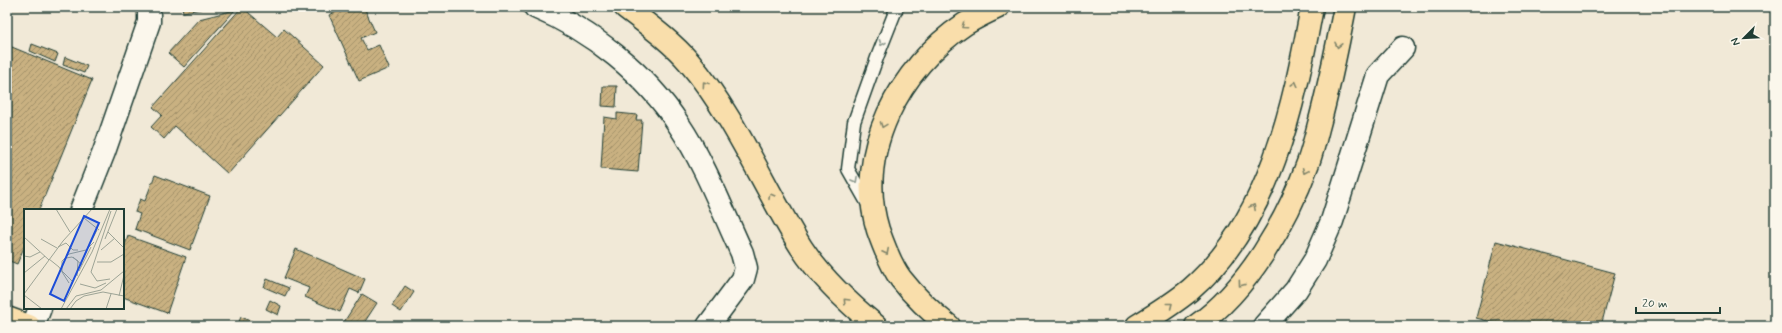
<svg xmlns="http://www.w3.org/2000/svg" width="1782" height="333" font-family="Mynerve,sans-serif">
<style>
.building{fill:url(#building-hatch);stroke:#1f3d34}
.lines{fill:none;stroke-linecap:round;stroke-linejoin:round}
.lane-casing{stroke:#1f3d34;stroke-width:15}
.street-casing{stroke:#1f3d34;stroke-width:25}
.primary-casing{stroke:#1f3d34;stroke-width:25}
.highway-casing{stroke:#1f3d34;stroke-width:25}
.lane{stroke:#fbf7ec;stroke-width:12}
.street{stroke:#fbf7ec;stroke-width:22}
.primary{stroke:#f9deab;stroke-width:22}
.highway{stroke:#f9deab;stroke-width:22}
.oneway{stroke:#81856a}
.oneway2{stroke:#8d9a90}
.inset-road{fill:none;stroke:#9da496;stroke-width:1}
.view{fill:#1d4ed8;fill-opacity:0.15;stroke:#1d4ed8;stroke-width:2}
.inset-edge{fill:none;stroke:#1f3d34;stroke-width:2}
</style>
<defs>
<pattern id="building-hatch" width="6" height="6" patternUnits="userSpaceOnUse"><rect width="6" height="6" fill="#c9b181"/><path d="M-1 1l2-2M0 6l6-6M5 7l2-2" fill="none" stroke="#a3916a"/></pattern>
</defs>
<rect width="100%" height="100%" fill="#f1e9d7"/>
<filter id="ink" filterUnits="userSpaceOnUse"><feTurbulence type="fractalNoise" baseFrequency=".025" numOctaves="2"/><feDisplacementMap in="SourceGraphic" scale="8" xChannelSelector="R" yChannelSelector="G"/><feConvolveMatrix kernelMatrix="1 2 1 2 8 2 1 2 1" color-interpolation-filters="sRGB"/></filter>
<g filter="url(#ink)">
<g class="building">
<path d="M182 7H201V9L183 12Z"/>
<path d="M242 7 277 37 284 29 324 65 228 174 175 126 164 139 151 127 162 115 153 107Z"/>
<path d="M347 7H364L375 32 361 38 367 50 379 45 389 68 359 81 329 15Z"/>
<path d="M235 10 184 67 168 53 199 19Z"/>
<path d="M32 44 58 54 55 62 30 51Z"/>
<path d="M7 45 92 80 39 210H25V245L17 264 7 260Z"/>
<path d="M65 57 87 66 84 73 63 65Z"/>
<path d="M603 86H617L616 107 602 106Z"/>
<path d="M617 113 637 115 636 120H642L638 172 601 169 604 117 617 119Z"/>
<path d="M155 175 210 196 190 250 135 229 140 214 135 212 140 199 145 201Z"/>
<path d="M128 236 186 257 167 313 123 297V251Z"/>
<path d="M1496 241 1615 273 1601 326H1507L1476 318Z"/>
<path d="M296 249 365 279 359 293 350 289 340 312 305 297 309 288 284 278Z"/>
<path d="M267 279 289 288 285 296 264 287Z"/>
<path d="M405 286 414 292 401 312 392 306Z"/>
<path d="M362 294 377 303 362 326H344L342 325Z"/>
<path d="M270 300 281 306 278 315 266 309Z"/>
<path d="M241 317 264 326H237Z"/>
<path d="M278 322 290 326H277Z"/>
</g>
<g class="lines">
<defs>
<path id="lane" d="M869 206 848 169 854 122 878 55 897 7"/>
<g id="street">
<path d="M535 7C591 30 646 74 679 125 704 162 723 212 742 253L746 268 743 279 708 326"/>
<path d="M81 210 104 152 149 22V7"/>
<path d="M33 326 40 308"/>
<path d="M1264 326 1296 290 1315 260 1332 221 1378 75 1403 48"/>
</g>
<path id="primary" d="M7 318 29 326"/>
<g id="highway">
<path d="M625 7C647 24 671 41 689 62 736 118 763 186 801 247 821 278 848 303 876 326"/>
<path d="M949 326C931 312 915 297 901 279 891 266 884 247 878 230 854 152 900 67 965 24 975 18 987 12 998 7"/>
<path d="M1137 326C1155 315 1173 304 1190 290 1270 221 1294 106 1312 7"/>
<path d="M1196 326C1248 290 1287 221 1308 163 1312 152 1315 140 1318 128 1329 88 1337 48 1345 7"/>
</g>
</defs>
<use href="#lane" class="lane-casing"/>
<use href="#street" class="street-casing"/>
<use href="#primary" class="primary-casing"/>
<use href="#highway" class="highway-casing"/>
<use href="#lane" class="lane"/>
<use href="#street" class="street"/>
<use href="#primary" class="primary"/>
<use href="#highway" class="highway"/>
</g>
<defs><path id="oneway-chevron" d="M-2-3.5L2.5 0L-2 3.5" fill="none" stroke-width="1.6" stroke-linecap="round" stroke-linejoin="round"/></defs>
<g class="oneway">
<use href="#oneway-chevron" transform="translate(964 26) rotate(145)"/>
<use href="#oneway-chevron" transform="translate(1338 45) rotate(102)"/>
<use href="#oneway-chevron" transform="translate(705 84) rotate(-126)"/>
<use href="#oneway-chevron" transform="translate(1295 84) rotate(-76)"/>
<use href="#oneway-chevron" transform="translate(883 125) rotate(110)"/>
<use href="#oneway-chevron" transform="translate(1305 171) rotate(114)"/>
<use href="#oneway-chevron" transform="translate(771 196) rotate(-120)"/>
<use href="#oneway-chevron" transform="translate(1253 207) rotate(-62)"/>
<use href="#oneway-chevron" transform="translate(886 252) rotate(63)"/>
<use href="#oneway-chevron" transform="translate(1241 284) rotate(126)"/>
<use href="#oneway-chevron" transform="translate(846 301) rotate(-134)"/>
<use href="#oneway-chevron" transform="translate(1170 305) rotate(-38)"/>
</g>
<g class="oneway2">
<use href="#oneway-chevron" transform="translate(882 43) rotate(112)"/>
<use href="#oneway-chevron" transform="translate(855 180) rotate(61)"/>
</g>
</g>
<g transform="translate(24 209)">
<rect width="100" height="100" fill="#f1e9d7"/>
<path class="inset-road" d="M32 0 46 23M60 9 75 21M84 23 100 39M0 28 25 51M17 30 33 39M81 30 93 0M67 33 73 21M34 38 42 34 49 41H54M77 41 91 29M0 47 6 48 16 43M49 48 58 56M42 49 48 48 54 52 53 67M25 50 35 58 45 74M73 53H87L100 45M55 62 67 38M0 64 21 47M86 70 73 72 67 63 87 2M49 73 38 62V52L45 45 62 41 70 33M56 75 71 79 82 74M0 85 39 32 68 0M0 86 18 100M95 87 100 66M37 100 68 43 86 0M42 100 52 87 77 81 100 62M46 100 52 92 60 87 79 83 100 87M82 100 87 85"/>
<path class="view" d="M60 7 75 14 40 92 26 85Z"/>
<rect width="100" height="100" class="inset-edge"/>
</g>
<rect width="1782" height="333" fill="none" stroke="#fbf7ec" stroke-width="24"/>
<rect x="12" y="12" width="1758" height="309" fill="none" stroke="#1f3d34" stroke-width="1.5" filter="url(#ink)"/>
<g transform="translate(1744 38) rotate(246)" stroke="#fbf7ec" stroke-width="3" paint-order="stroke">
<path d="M0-3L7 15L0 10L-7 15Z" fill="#1f3d34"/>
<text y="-6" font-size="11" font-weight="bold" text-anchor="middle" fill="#1f3d34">N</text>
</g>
<path d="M1636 307v6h84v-6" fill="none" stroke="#1f3d34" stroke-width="2"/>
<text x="1642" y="307" font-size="12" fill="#1f3d34" stroke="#fbf7ec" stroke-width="3" paint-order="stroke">20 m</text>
</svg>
